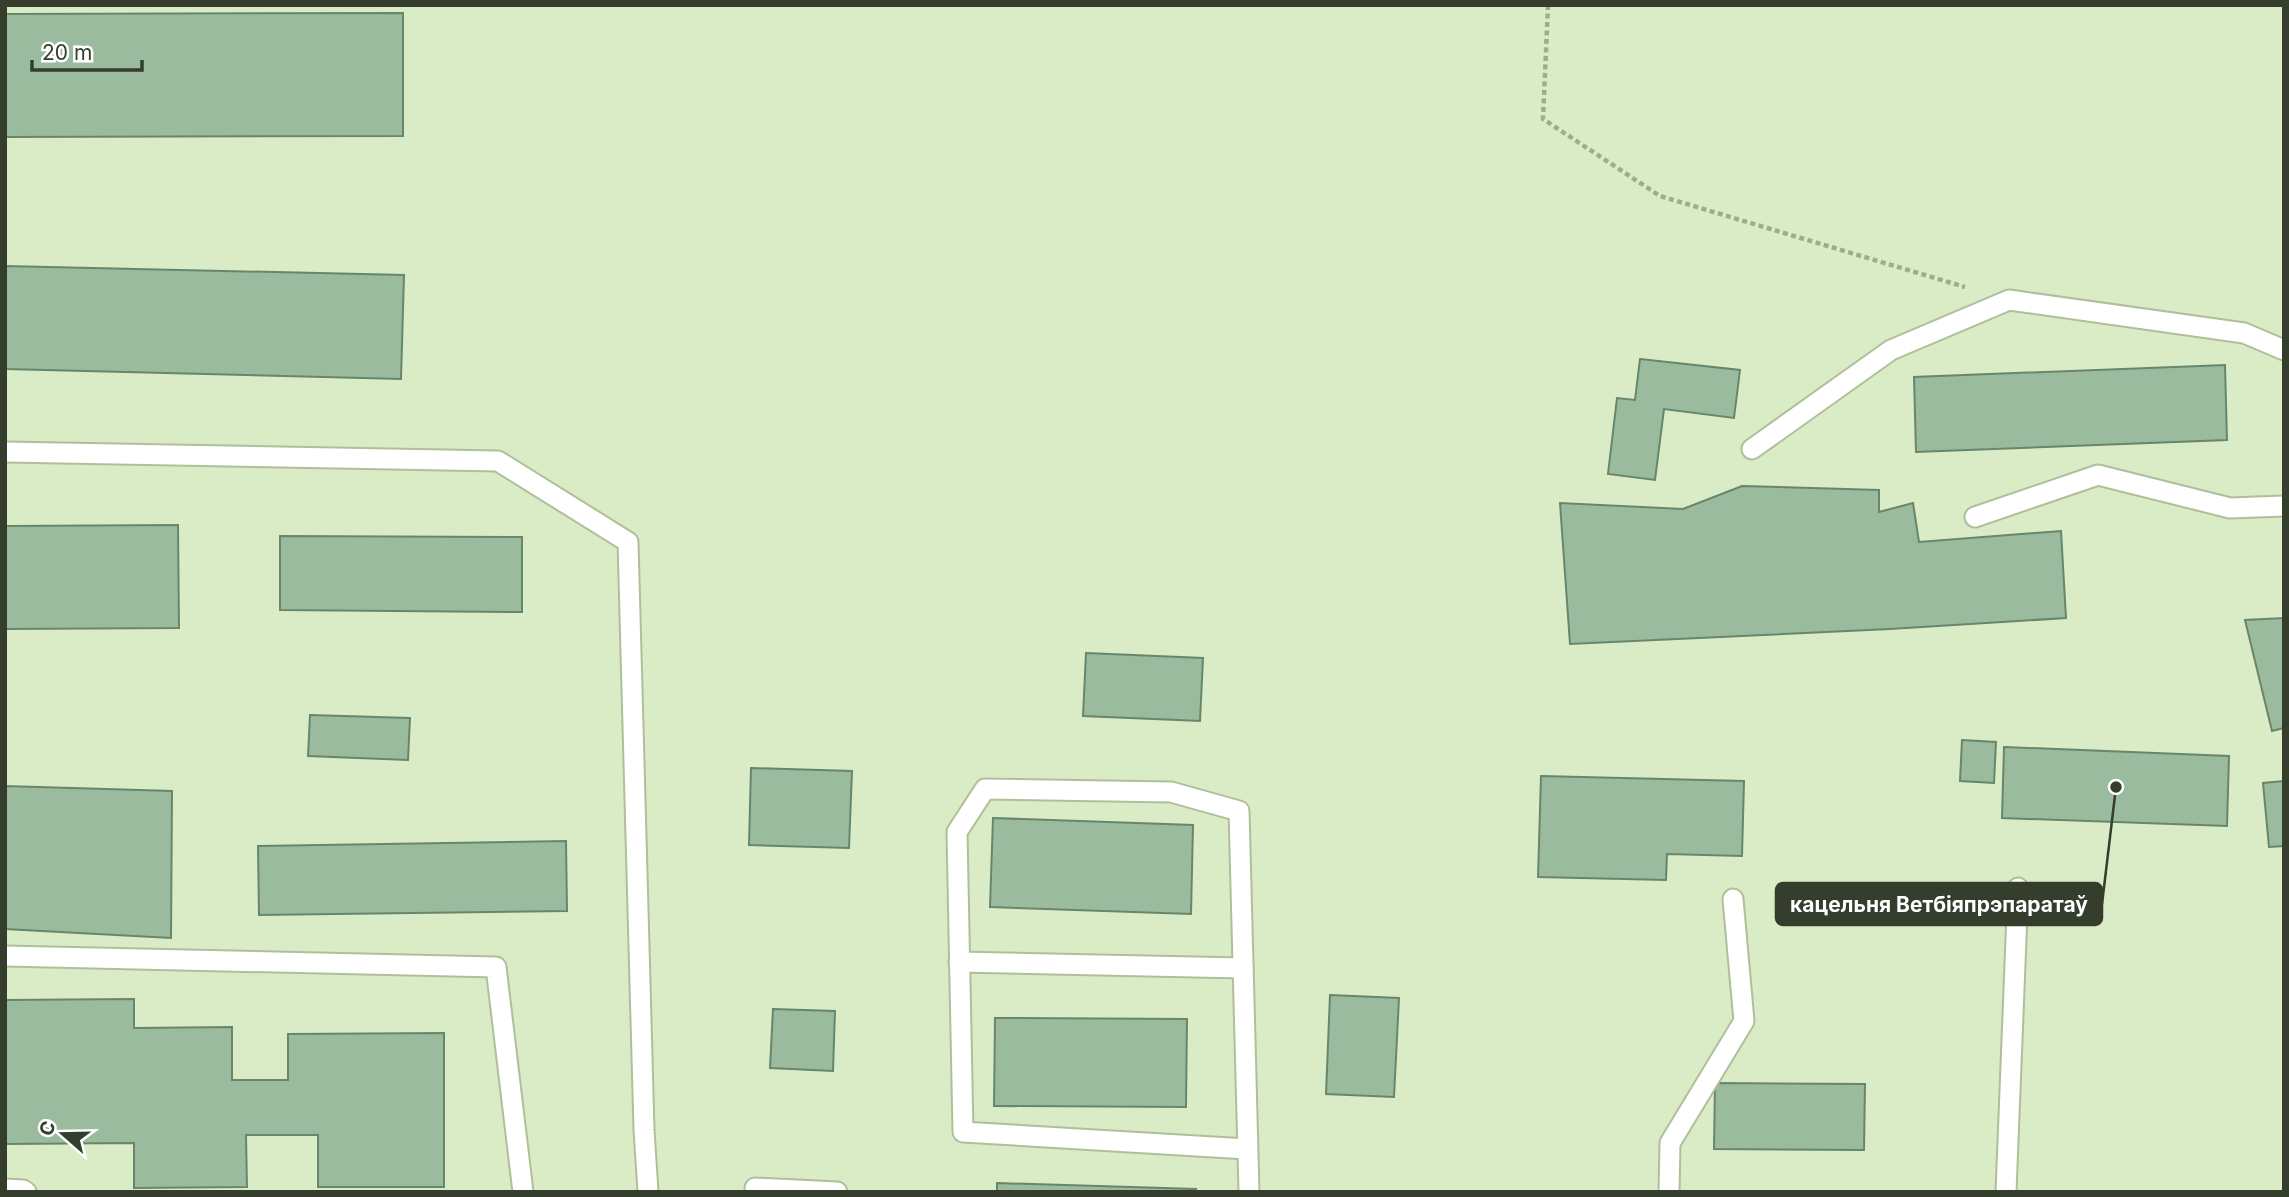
<svg xmlns="http://www.w3.org/2000/svg" width="2289" height="1197" font-family="Inter,sans-serif">
<style>
.building{fill:#9abb9e;stroke:#67866b;stroke-width:2}
.lines{fill:none;stroke-linecap:round;stroke-linejoin:round}
.service-casing{stroke:#aebf9a;stroke-width:23}
.path{stroke:#9dac8e;stroke-width:4.5;stroke-dasharray:5 3.5;stroke-linecap:butt}
.service{stroke:#fff;stroke-width:19}
.leader{fill:none;stroke:#353d2d;stroke-width:2.5}
.callout-dot{fill:#353d2d;stroke:#fff;stroke-width:2.5}
.callout{fill:#353d2d;stroke:#353d2d;stroke-width:2.5}
.callout-label{font-size:21px;text-anchor:middle;font-weight:bold;fill:#fff}
</style>
<rect width="100%" height="100%" fill="#daecc6"/>
<g class="building">
<path d="M403 13V136L5 137V14Z"/>
<path d="M5 266 404 275 401 379 5 369Z"/>
<path d="M1640 359 1740 370 1734 418 1664 409 1655 480 1608 474 1617 398 1635 400Z"/>
<path d="M2225 365 2227 440 1916 452 1914 377Z"/>
<path d="M1742 486 1879 490V512L1913 503 1919 542 2061 531 2066 618 1890 629 1570 644 1560 503 1683 509Z"/>
<path d="M178 525 179 628 5 629V526Z"/>
<path d="M280 536 522 537V612L280 610Z"/>
<path d="M2284 618V728L2272 731 2245 620Z"/>
<path d="M1086 653 1203 658 1200 721 1083 716Z"/>
<path d="M310 715 410 718 408 760 308 756Z"/>
<path d="M1962 740 1996 742 1994 783 1960 781Z"/>
<path d="M2004 747 2229 756 2227 826 2002 818Z"/>
<path d="M751 768 852 771 849 848 749 845Z"/>
<path d="M1541 776 1744 781 1742 856 1667 854 1666 880 1538 877Z"/>
<path d="M2284 781V846L2269 847 2263 783Z"/>
<path d="M5 786 172 791 171 938 5 929Z"/>
<path d="M993 818 1193 825 1191 914 990 907Z"/>
<path d="M566 841 567 911 259 915 258 846Z"/>
<path d="M1330 995 1399 998 1394 1097 1326 1094Z"/>
<path d="M134 999V1028L232 1027V1080H288V1034L444 1033V1187H318V1135H246L247 1187 134 1188V1143L5 1144V1000Z"/>
<path d="M773 1009 835 1011 833 1071 770 1068Z"/>
<path d="M995 1018 1187 1019 1186 1107 994 1106Z"/>
<path d="M1715 1083 1865 1084 1864 1150 1714 1149Z"/>
<path d="M997 1183 1196 1189 1195 1192H997Z"/>
</g>
<g class="lines">
<defs>
<g id="service">
<path d="M1752 449 1891 350 2009 300 2244 333 2284 350"/>
<path d="M5 452 498 461 628 542 644 1130 648 1192"/>
<path d="M1975 517 2098 475 2230 508 2284 506"/>
<path d="M5 956 496 967 523 1192"/>
<path d="M959 962 1243 968"/>
<path d="M1247 1149 963 1132 957 832 985 789 1171 792 1239 811 1249 1192"/>
<path d="M755 1188 837 1192"/>
<path d="M5 1189 23 1190 26 1192"/>
<path d="M1669 1192 1670 1143 1744 1021 1733 899"/>
<path d="M2006 1192 2018 888"/>
</g>
</defs>
<use href="#service" class="service-casing"/>
<path class="path" d="M1548 5 1543 119 1660 196 1965 287"/>
<use href="#service" class="service"/>
</g>
<path class="leader" d="M2116 787L2102 904"/>
<circle class="callout-dot" cx="2116" cy="787" r="7"/>
<rect class="callout" x="1776" y="883" width="326" height="42" rx="7"/>
<g class="callout-label">
<text x="1939" y="912">кацельня Ветбіяпрэпаратаў</text>
</g>
<rect width="2289" height="1197" fill="none" stroke="#353d2d" stroke-width="14"/>
<g transform="translate(63 1134) rotate(290)" stroke="#ffffff" stroke-width="5" paint-order="stroke">
<path d="M0-5L12 26L0 18L-12 26Z" fill="#353d2d"/>
<text y="-10" font-size="19" font-weight="bold" text-anchor="middle" fill="#353d2d">С</text>
</g>
<path d="M32 60v10h110v-10" fill="none" stroke="#353d2d" stroke-width="3.5"/>
<text x="42" y="60" font-size="21" fill="#353d2d" stroke="#ffffff" stroke-width="5" paint-order="stroke">20 m</text>
</svg>
